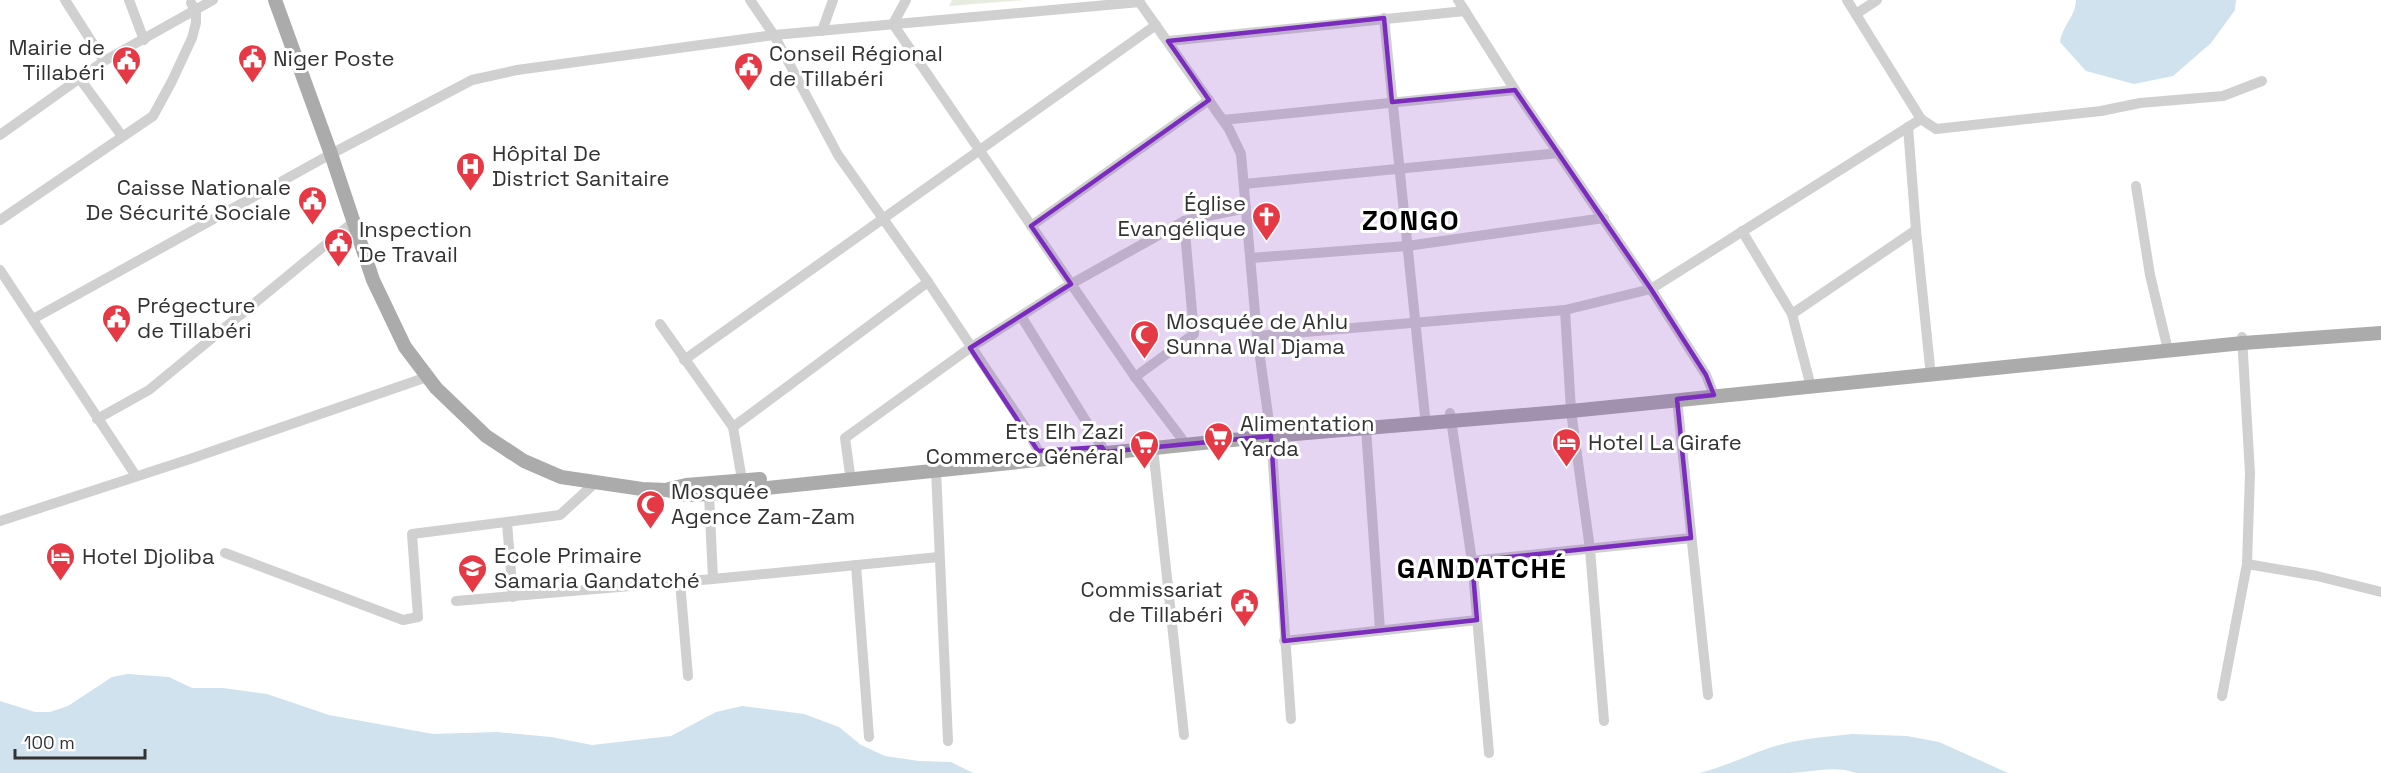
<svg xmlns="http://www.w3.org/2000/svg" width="2381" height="773" font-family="'Space Grotesk',sans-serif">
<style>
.green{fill:#e6ecdf}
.water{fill:#cfe2ee}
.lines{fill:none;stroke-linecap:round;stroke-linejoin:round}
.minor{stroke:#d0d0d0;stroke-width:10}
.major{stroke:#ababab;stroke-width:14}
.marked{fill:#7b2cbf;fill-opacity:0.2;stroke:#7b2cbf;stroke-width:4.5;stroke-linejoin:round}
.labels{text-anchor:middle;stroke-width:6;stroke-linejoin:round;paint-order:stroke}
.poi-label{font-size:22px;fill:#333;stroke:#fff;text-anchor:start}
.district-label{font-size:28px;font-weight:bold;letter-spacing:1.5px;fill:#000;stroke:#fff}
</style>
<rect width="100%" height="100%" fill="#fff"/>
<path class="green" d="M952 0H1025L949 6Z"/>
<g class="water">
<path d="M2076 0H2236L2235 10 2211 43 2173 76 2134 84 2086 71 2060 42C2063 24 2075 18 2076 0Z"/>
<path d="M128 674 169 677 192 688H223L267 694 329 715 433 734 496 732 551 737 592 745 671 736 716 712 742 706 804 714 839 727 861 745 885 756 919 761 951 762 973 773H0V701L35 712H50L68 706 112 677Z"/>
<path d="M1852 734 1907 736 1939 742 2008 773H1856C1835 765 1812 772 1790 773 1760 773 1730 773 1699 773 1724 767 1746 756 1769 748 1796 739 1824 737 1852 734Z"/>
</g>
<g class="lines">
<g class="minor">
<path d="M65 0 104 61"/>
<path d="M129 0 144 40"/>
<path d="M750 0 774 35 838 155 928 282 1027 430 1042 458"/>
<path d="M906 0 893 24 1135 377 1182 439"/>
<path d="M1138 0 1229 129 1241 154 1257 336 1271 436 1291 719"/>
<path d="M1458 0 1515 90 1651 289 1706 375 1714 395"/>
<path d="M1847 0 1921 119 1936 129 2101 111 2140 103 2223 96 2262 81"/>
<path d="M1856 14 1877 0"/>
<path d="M1384 18 1425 416"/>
<path d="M822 31 833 0"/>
<path d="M1168 41 1465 11"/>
<path d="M80 79 122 136"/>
<path d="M1223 120 1515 90"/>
<path d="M1908 127 1916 230 1930 367"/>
<path d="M0 135 104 61 213 0"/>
<path d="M1244 184 1559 153"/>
<path d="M2136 186 2150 275 2168 350"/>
<path d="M0 220 153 116 172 81 192 38 196 23V11L191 3"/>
<path d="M1031 226 1209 100"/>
<path d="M1742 231 1792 314 1809 379"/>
<path d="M1251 258 1407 246 1604 218"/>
<path d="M0 270 136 476"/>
<path d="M1565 310 1571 411 1590 549 1604 721"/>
<path d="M1792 314 1916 230"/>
<path d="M1021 316 1105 452"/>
<path d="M33 319 331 154 472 80 517 70 774 35 1140 2"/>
<path d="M660 324 733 427 742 480"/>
<path d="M1257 336 1565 310 1651 289 1921 119"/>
<path d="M684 360 1156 25"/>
<path d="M1135 377 1194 334 1184 221"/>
<path d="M1677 399 1708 695"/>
<path d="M1450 413 1472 561 1489 753"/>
<path d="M97 419 149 390 352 223"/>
<path d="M733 427 928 282"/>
<path d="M1366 428 1380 630"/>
<path d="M1153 448 1184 735"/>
<path d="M936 470 948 741"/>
<path d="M850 474 845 438 970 348 1071 284 1184 221 1246 208"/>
<path d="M709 494 713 579"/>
<path d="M0 521 190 459 427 377"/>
<path d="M507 523 513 597"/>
<path d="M225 553 403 620 418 617 412 534 560 515 595 483"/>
<path d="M1472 561 1691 538"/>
<path d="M2247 564 2317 576 2381 592"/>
<path d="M856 565 869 737"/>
<path d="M680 582 688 676"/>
<path d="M456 601 713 579 939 557"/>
<path d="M1284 641 1477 620"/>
<path d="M2222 696 2247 564 2250 473 2242 337"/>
</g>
<g class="major">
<path d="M275 0 331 154 373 280 405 347 436 388 486 436 524 461 561 477 642 489 667 490 685 495 709 494 1271 436 1571 411 2243 343 2381 333"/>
<path d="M669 489 686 485 760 479"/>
</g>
</g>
<path class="marked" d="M1384 18 1392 102 1515 90 1651 289 1706 375 1714 395 1677 399 1691 538 1472 561 1477 620 1284 641 1271 436 1105 452 1102 447 1038 451 970 348 1071 284 1031 226 1209 100 1168 41Z"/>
<defs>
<symbol id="civic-pin" viewBox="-11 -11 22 30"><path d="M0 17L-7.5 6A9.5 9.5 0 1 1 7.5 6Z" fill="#e63946" stroke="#fff"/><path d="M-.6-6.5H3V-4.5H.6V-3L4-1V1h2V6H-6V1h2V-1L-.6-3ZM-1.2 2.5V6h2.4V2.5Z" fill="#fff"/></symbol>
<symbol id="hospital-pin" viewBox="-11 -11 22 30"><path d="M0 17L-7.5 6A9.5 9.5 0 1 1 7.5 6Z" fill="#e63946" stroke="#fff"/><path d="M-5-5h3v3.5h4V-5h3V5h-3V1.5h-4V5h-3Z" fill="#fff"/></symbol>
<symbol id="church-pin" viewBox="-11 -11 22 30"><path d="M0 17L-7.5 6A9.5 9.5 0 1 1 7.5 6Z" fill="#e63946" stroke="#fff"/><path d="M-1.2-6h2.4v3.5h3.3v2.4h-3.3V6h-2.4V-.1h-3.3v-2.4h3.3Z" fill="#fff"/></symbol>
<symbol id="mosque-pin" viewBox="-11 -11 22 30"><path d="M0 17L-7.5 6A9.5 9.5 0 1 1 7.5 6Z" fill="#e63946" stroke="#fff"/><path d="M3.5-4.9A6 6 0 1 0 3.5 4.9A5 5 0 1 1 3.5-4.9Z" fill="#fff"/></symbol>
<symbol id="supermarket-pin" viewBox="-11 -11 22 30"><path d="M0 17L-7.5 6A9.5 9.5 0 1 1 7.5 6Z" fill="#e63946" stroke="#fff"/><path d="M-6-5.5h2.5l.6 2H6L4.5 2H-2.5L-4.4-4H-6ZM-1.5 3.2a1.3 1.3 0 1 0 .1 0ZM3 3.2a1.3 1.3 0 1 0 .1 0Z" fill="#fff"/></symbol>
<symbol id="hotel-pin" viewBox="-11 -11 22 30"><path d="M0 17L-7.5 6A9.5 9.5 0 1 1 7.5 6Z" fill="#e63946" stroke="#fff"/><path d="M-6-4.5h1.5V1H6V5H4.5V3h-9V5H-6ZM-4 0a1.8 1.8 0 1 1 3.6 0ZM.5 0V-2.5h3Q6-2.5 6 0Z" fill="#fff"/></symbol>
<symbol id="school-pin" viewBox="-11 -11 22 30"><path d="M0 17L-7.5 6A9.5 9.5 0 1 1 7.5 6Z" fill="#e63946" stroke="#fff"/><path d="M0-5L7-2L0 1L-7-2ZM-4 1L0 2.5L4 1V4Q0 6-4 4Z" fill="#fff"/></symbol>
</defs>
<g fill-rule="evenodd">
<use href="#civic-pin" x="236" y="42" width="33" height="45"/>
<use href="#civic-pin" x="110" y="44" width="33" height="45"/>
<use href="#civic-pin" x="732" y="50" width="33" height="45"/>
<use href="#hospital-pin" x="454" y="150" width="33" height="45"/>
<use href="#civic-pin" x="296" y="184" width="33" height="45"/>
<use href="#church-pin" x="1250" y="200" width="33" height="45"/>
<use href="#civic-pin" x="322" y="226" width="33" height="45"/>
<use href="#civic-pin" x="100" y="302" width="33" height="45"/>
<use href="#mosque-pin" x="1128" y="318" width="33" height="45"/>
<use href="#supermarket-pin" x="1202" y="420" width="33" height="45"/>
<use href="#hotel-pin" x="1550" y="426" width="33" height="45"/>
<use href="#supermarket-pin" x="1128" y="428" width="33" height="45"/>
<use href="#mosque-pin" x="634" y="488" width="33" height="45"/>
<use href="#hotel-pin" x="44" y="540" width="33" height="45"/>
<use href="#school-pin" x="456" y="552" width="33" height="45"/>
<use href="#civic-pin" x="1228" y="586" width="33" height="45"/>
</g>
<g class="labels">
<g class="poi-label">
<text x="105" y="55" text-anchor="end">Mairie de<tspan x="105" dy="25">Tillabéri</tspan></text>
<text x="769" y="61">Conseil Régional<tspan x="769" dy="25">de Tillabéri</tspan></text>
<text x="273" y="66">Niger Poste</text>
<text x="492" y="161">Hôpital De<tspan x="492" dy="25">District Sanitaire</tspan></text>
<text x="291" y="195" text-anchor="end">Caisse Nationale<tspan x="291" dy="25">De Sécurité Sociale</tspan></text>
<text x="1246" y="211" text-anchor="end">Église<tspan x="1246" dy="25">Evangélique</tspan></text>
<text x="359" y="237">Inspection<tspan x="359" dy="25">De Travail</tspan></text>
<text x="137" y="313">Prégecture<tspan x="137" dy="25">de Tillabéri</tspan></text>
<text x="1166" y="329">Mosquée de Ahlu<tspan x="1166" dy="25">Sunna Wal Djama</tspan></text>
<text x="1240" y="431">Alimentation<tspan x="1240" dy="25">Yarda</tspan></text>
<text x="1124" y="439" text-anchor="end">Ets Elh Zazi<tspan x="1124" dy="25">Commerce Général</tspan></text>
<text x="1588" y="450">Hotel La Girafe</text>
<text x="671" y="499">Mosquée<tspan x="671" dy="25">Agence Zam-Zam</tspan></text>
<text x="494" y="563">Ecole Primaire<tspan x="494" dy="25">Samaria Gandatché</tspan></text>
<text x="82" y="564">Hotel Djoliba</text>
<text x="1223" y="597" text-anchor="end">Commissariat<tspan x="1223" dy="25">de Tillabéri</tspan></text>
</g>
<g class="district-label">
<text x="1411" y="230">ZONGO</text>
<text x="1482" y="578">GANDATCHÉ</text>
</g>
</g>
<path d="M15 749v9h130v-9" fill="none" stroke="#333333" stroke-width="3"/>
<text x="24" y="749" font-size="18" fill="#333333" stroke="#ffffff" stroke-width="4.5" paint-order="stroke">100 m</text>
</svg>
